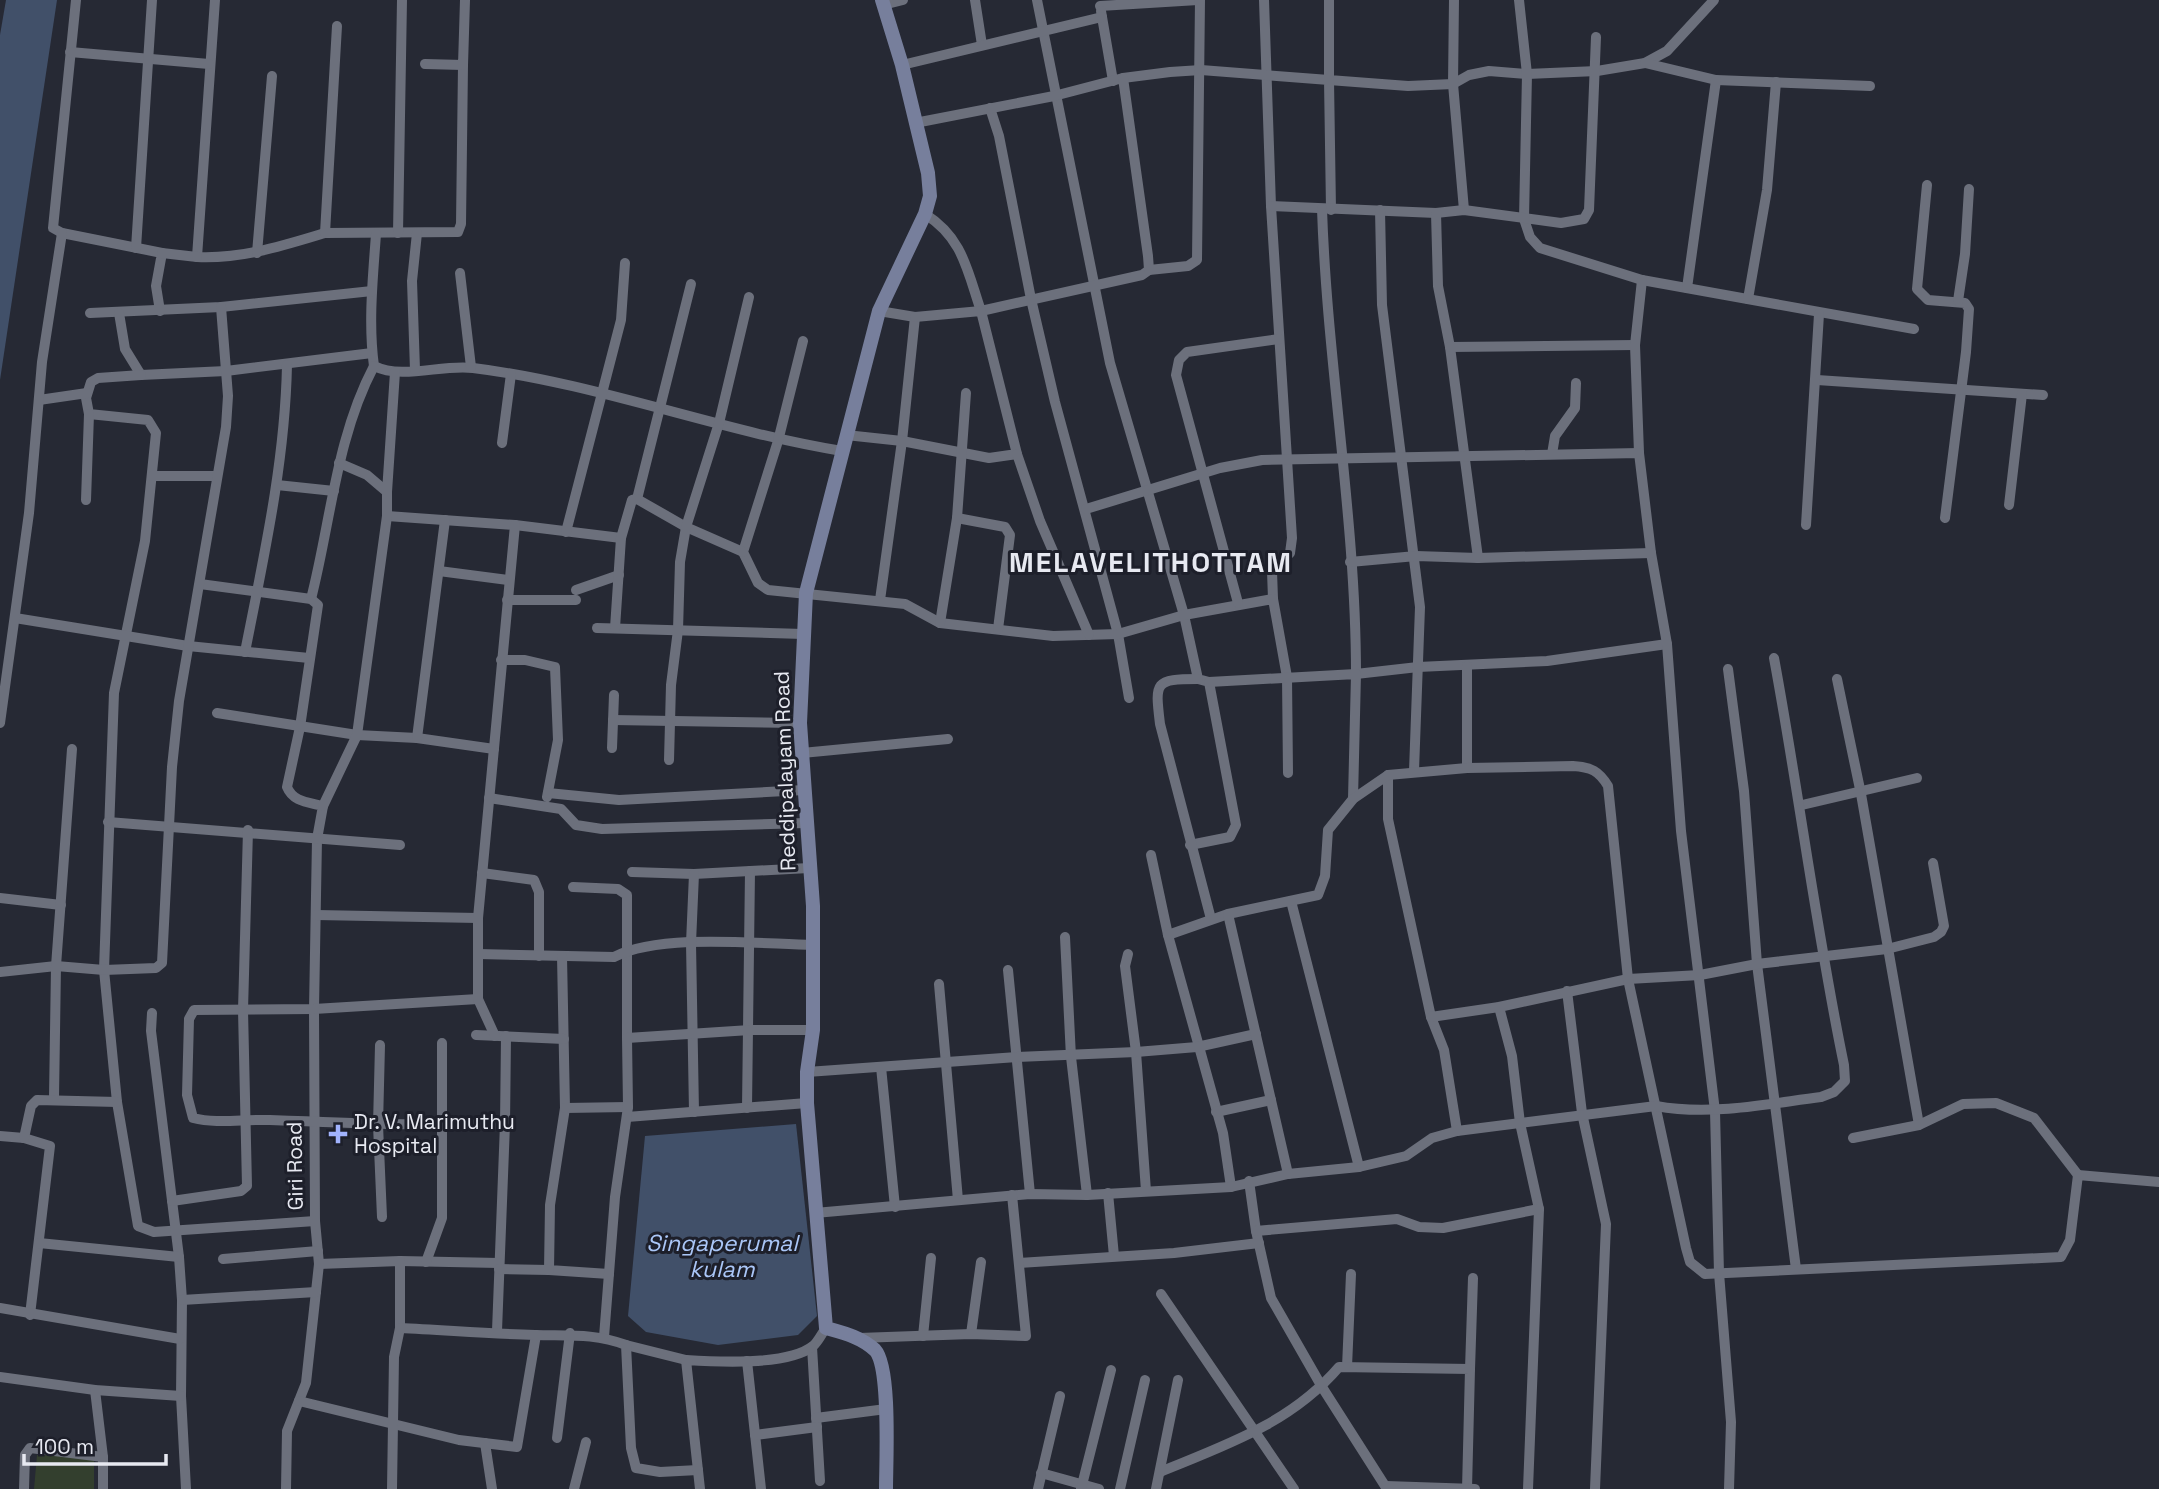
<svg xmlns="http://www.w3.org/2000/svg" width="2159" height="1489" font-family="'Space Grotesk',sans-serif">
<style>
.green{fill:#333f2e}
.water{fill:#415069}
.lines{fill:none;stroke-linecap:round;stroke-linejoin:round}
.street{stroke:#6c707c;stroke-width:10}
.secondary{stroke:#777f9c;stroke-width:14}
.poi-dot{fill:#a1b3fd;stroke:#1d1f2a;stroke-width:2.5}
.labels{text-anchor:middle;stroke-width:6;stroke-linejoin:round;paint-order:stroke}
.street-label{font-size:21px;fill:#e7e9f1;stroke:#1d1f2a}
.poi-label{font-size:21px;fill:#e7e9f1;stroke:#1d1f2a;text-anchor:start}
.water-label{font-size:23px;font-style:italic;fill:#aac6f7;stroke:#1d1f2a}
.district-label{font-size:28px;font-weight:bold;letter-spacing:2px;fill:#e7e9f1;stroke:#1d1f2a}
</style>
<rect width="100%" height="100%" fill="#262934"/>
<path class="green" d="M37 1455H94V1489H34Z"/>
<g class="water">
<path d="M6 0H57L0 380V35Z"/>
<path d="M796 1124 817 1316 798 1335 718 1345 646 1332 628 1316 645 1136Z"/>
</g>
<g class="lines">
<g class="street">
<path d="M76 0 53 228 62 233 162 253 156 286 160 311"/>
<path d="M215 0 197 257C242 259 282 246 325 233"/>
<path d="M975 0 982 45"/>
<path d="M1037 0 1110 363 1184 615 1198 679 1209 682 1236 825 1230 837 1190 845"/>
<path d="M1264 0 1271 206 1292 538 1290 553 1272 571 1273 599"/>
<path d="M1329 0V80L1408 86 1453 84 1469 75 1489 71 1527 74 1597 71 1645 63 1667 51 1714 0"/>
<path d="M1454 0 1453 84 1464 210"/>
<path d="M1519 0 1527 74 1524 219 1530 237 1540 248 1642 280 1914 329"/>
<path d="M883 5 903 0"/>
<path d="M1100 6 1198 0"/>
<path d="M1101 11 1113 81"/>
<path d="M337 26 325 233 458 232 461 224 463 65"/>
<path d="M70 52 209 64"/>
<path d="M1645 63 1716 80 1870 86"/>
<path d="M425 64 463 65 465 0"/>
<path d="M902 65 1102 17"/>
<path d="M990 108 999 136 1031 299 1055 402 1118 634 1129 698"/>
<path d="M915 123 1054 96 1123 78 1170 72 1201 70 1329 80 1331 210"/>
<path d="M1927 185 1917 289 1928 300 1965 303 1969 309 1966 352 1945 518"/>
<path d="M1271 206 1436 213 1464 210 1561 223 1584 219 1589 210 1596 37"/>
<path d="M1322 209C1327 364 1356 519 1356 674L1418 667 1547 661 1667 644"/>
<path d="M1380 210 1382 305 1420 607 1414 771"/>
<path d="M1436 213 1438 286 1450 347 1478 558"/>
<path d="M925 214C963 238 967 270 981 311L1142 275 1149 270 1148 256 1123 78"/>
<path d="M398 233 402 0"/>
<path d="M376 234C373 277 368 323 374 366 403 380 441 364 473 368 596 383 719 431 842 451"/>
<path d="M136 248 152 0"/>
<path d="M162 253 197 257"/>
<path d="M257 253 272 76"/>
<path d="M1149 270 1188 266 1197 260 1200 0"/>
<path d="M460 273 471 367"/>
<path d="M1687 288 1716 80"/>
<path d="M1748 299 1767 190 1776 82"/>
<path d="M1958 301 1965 254 1969 189"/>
<path d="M879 311 915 317 902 441 880 600"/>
<path d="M90 313 221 307 372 291"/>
<path d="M119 313 125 349 141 375 226 371 372 353"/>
<path d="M803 341 778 441 743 552 758 583 768 590 905 604 940 623 1053 636 1118 634 1184 615 1273 599 1287 677 1288 773"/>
<path d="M1450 347 1635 345"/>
<path d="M415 370 412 281 417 233"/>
<path d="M141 375 98 378 91 382 86 398 89 414 148 420 156 433 145 541 114 693 104 970 117 1102 138 1226 154 1232 315 1221"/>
<path d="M1817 380 2043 395"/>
<path d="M39 400 87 393"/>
<path d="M846 435 902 441 989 458 1017 454 981 311 915 317"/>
<path d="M502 443 511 374"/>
<path d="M1639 453 1635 345 1642 280"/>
<path d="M1017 454 1040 521 1089 635"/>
<path d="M1552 454 1555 436 1575 408 1576 383"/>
<path d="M152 476H215"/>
<path d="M277 485 334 491"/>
<path d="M387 492 395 372"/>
<path d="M637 499 691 284"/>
<path d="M86 500 89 414"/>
<path d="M2009 505 2022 394"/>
<path d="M1086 509 1220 468 1262 460 1639 453 1651 553 1667 644 1681 831 1715 1111 1719 1273 1731 1422 1729 1489"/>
<path d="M387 516 515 525 621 538"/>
<path d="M957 518 1005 527 1010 535 998 629"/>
<path d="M1806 525 1819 314"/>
<path d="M566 532 621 320 625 263"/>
<path d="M1350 562 1416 556 1478 558 1651 553"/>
<path d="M439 571 508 580"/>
<path d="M200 584 311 599 318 605 300 727 287 787C293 802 308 802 323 806L317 839 314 1009 315 1221 319 1264 306 1383 287 1431 286 1489"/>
<path d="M576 590 619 575"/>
<path d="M311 599C331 521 336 438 374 366"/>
<path d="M507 600H576"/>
<path d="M1238 603 1176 375 1179 360 1187 352 1279 339"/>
<path d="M15 618 188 646 309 658"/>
<path d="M940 623 957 518 966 393"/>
<path d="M597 628 803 634"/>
<path d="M615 628 621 538 632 500 637 499 686 527 743 552"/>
<path d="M245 652C264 556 285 462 287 365"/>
<path d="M501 660H525L555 667 558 740 547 797"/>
<path d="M1467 666V768"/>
<path d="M1728 669 1744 791 1757 964 1796 1269"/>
<path d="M1198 679C1154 679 1155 682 1160 724L1211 919"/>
<path d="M1837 679 1861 794 1919 1125"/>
<path d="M1209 682 1356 674 1353 799"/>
<path d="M217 713 357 735 417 738 494 749"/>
<path d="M613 720 800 723"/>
<path d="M0 723 29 513 42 362 62 233"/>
<path d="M417 738 445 520"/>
<path d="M612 748 614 695"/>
<path d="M802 753 948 739"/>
<path d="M669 760 671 685 678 630 680 562 686 527 719 423 749 297"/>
<path d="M1388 775V819L1431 1017 1444 1050 1457 1131"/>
<path d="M548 793 619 800 804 790"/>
<path d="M489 798 561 809 576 825 602 829 806 823"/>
<path d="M1802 805 1917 778"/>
<path d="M323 806 357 735 387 516V492L367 475 339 463"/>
<path d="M108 822 400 845"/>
<path d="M1151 855 1168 935"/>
<path d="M632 872 694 874 809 868"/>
<path d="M482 873 534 880 539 892V956"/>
<path d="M573 887 618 889 627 895V1038"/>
<path d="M0 898 61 905"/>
<path d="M1291 901 1359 1167"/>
<path d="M1228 914 1168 935 1223 1133 1231 1187"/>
<path d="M316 915 478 918"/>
<path d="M1065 937 1071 1057 1087 1195"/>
<path d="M478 954 614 957C661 933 759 944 813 945"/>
<path d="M1128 954 1125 966 1136 1052 1146 1191"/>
<path d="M562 956 565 1108 550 1205 549 1270 609 1274"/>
<path d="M1008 970 1030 1194"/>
<path d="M0 972 56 966 104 970 156 968 162 963 172 767 179 701 226 427 228 396 221 307"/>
<path d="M939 984 958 1200"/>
<path d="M1567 991 1582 1113 1606 1224 1595 1489"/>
<path d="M478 999 314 1009 194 1010 189 1019 187 1095 193 1118C217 1124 243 1119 268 1120 347 1123 425 1126 505 1124L497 1331"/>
<path d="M1499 1007 1512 1056 1520 1123 1539 1209 1528 1489"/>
<path d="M152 1013 151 1031 179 1257 182 1300 181 1396 186 1489"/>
<path d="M1431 1017 1499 1007 1628 979 1700 975 1757 964 1887 949 1934 937 1941 932 1944 926 1933 863"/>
<path d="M476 1035 564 1039"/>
<path d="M495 1036 478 999V918L515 525"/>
<path d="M380 1045 378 1125 382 1217"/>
<path d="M881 1067 895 1207"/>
<path d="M807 1072 1017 1057 1136 1052 1197 1047 1256 1034"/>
<path d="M54 1098 56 966 72 749"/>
<path d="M565 1108 628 1107"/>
<path d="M747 1108 750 871"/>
<path d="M694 1112 691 943 694 874"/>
<path d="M1216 1112 1271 1100"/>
<path d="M627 1117 807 1103"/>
<path d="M505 1124 506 1036"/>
<path d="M0 1136 24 1138 50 1146 30 1315"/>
<path d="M24 1138 31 1106 37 1100 117 1102"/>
<path d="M1853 1138 1919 1125 1963 1104 1996 1103 2034 1118 2078 1175"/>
<path d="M1288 1174 1228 914 1318 895 1325 876 1328 830 1353 799 1388 775 1467 768 1573 766C1591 767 1599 771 1608 786L1628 979 1686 1248 1690 1262 1705 1274 2061 1257 2070 1240 2078 1175 2159 1182"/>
<path d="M1249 1181 1256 1231 1271 1298 1322 1387 1387 1489"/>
<path d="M1108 1193 1114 1256"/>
<path d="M172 1201 241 1191 247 1186 243 1010 248 830"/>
<path d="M815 1213 1030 1194 1087 1195 1231 1187 1288 1174 1359 1167 1406 1156 1432 1138 1457 1131 1656 1106C1711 1116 1766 1104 1821 1097L1834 1092 1845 1081 1844 1065C1816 930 1799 793 1774 658"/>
<path d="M1256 1231 1397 1219 1419 1227 1443 1228 1539 1209"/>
<path d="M39 1243 179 1257"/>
<path d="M223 1259 318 1251"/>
<path d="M400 1261 499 1263"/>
<path d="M426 1262 442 1218V1043"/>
<path d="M1019 1263 1174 1253 1259 1243"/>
<path d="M319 1264 400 1261V1328"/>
<path d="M499 1269 549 1270"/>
<path d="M1161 1294 1294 1489"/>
<path d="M182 1300 316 1292"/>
<path d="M0 1308 180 1339"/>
<path d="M971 1334 981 1262"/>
<path d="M923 1336 931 1258"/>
<path d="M604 1337 615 1197 628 1107 627 1038 750 1030H813"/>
<path d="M859 1338 971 1334 1026 1336 1012 1195"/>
<path d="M626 1345 686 1360"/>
<path d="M812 1347 820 1481"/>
<path d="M747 1361 761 1489"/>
<path d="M1347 1367 1351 1274"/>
<path d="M1470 1369 1473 1278"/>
<path d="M0 1377 95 1390 181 1396"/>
<path d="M95 1390 103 1457V1489"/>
<path d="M299 1401 459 1440 517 1447 536 1335"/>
<path d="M816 1418 886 1409"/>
<path d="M755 1435 817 1427"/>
<path d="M557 1438 570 1333"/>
<path d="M485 1443 492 1489"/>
<path d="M1160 1472C1226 1445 1291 1423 1339 1367L1470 1369 1467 1489"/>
<path d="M1041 1473 1099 1489"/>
<path d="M1386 1486 1475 1489"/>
<path d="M24 1489 25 1455 30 1448 103 1457"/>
<path d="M392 1489 394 1357 400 1328C445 1330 490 1334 535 1335 568 1336 594 1333 626 1345L631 1448 636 1468 660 1472 698 1470"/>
<path d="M574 1489 586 1442"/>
<path d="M700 1489 686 1360C717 1362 788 1366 813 1346 818 1342 822 1333 826 1328"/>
<path d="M1038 1489 1060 1396"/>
<path d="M1081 1489 1111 1370"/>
<path d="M1120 1489 1145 1380"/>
<path d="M1156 1489 1178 1380"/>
</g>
<path class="secondary" d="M882 0 902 65 928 173 930 196 925 214 879 311 806 593 800 723 813 906V1030L807 1072V1103L826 1328C844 1333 861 1337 875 1350 891 1367 886 1462 886 1489"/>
</g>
<path class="poi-dot" d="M334.5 1123.5h7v7h7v7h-7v7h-7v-7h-7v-7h7z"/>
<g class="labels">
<g class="street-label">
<text transform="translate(785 771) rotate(-92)" y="7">Reddipalayam Road</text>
<text transform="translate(295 1166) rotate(-91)" y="7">Giri Road</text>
</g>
<g class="poi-label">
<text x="354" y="1129">Dr. V. Marimuthu<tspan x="354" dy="24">Hospital</tspan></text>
</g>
<g class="water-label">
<text x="722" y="1251">Singaperumal<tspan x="722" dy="26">kulam</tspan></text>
</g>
<g class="district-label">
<text x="1151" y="572">MELAVELITHOTTAM</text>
</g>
</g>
<path d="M24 1454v10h142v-10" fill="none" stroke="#e7e9f1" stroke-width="3.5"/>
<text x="35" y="1454" font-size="21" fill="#e7e9f1" stroke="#1d1f2a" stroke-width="5" paint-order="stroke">100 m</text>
</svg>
